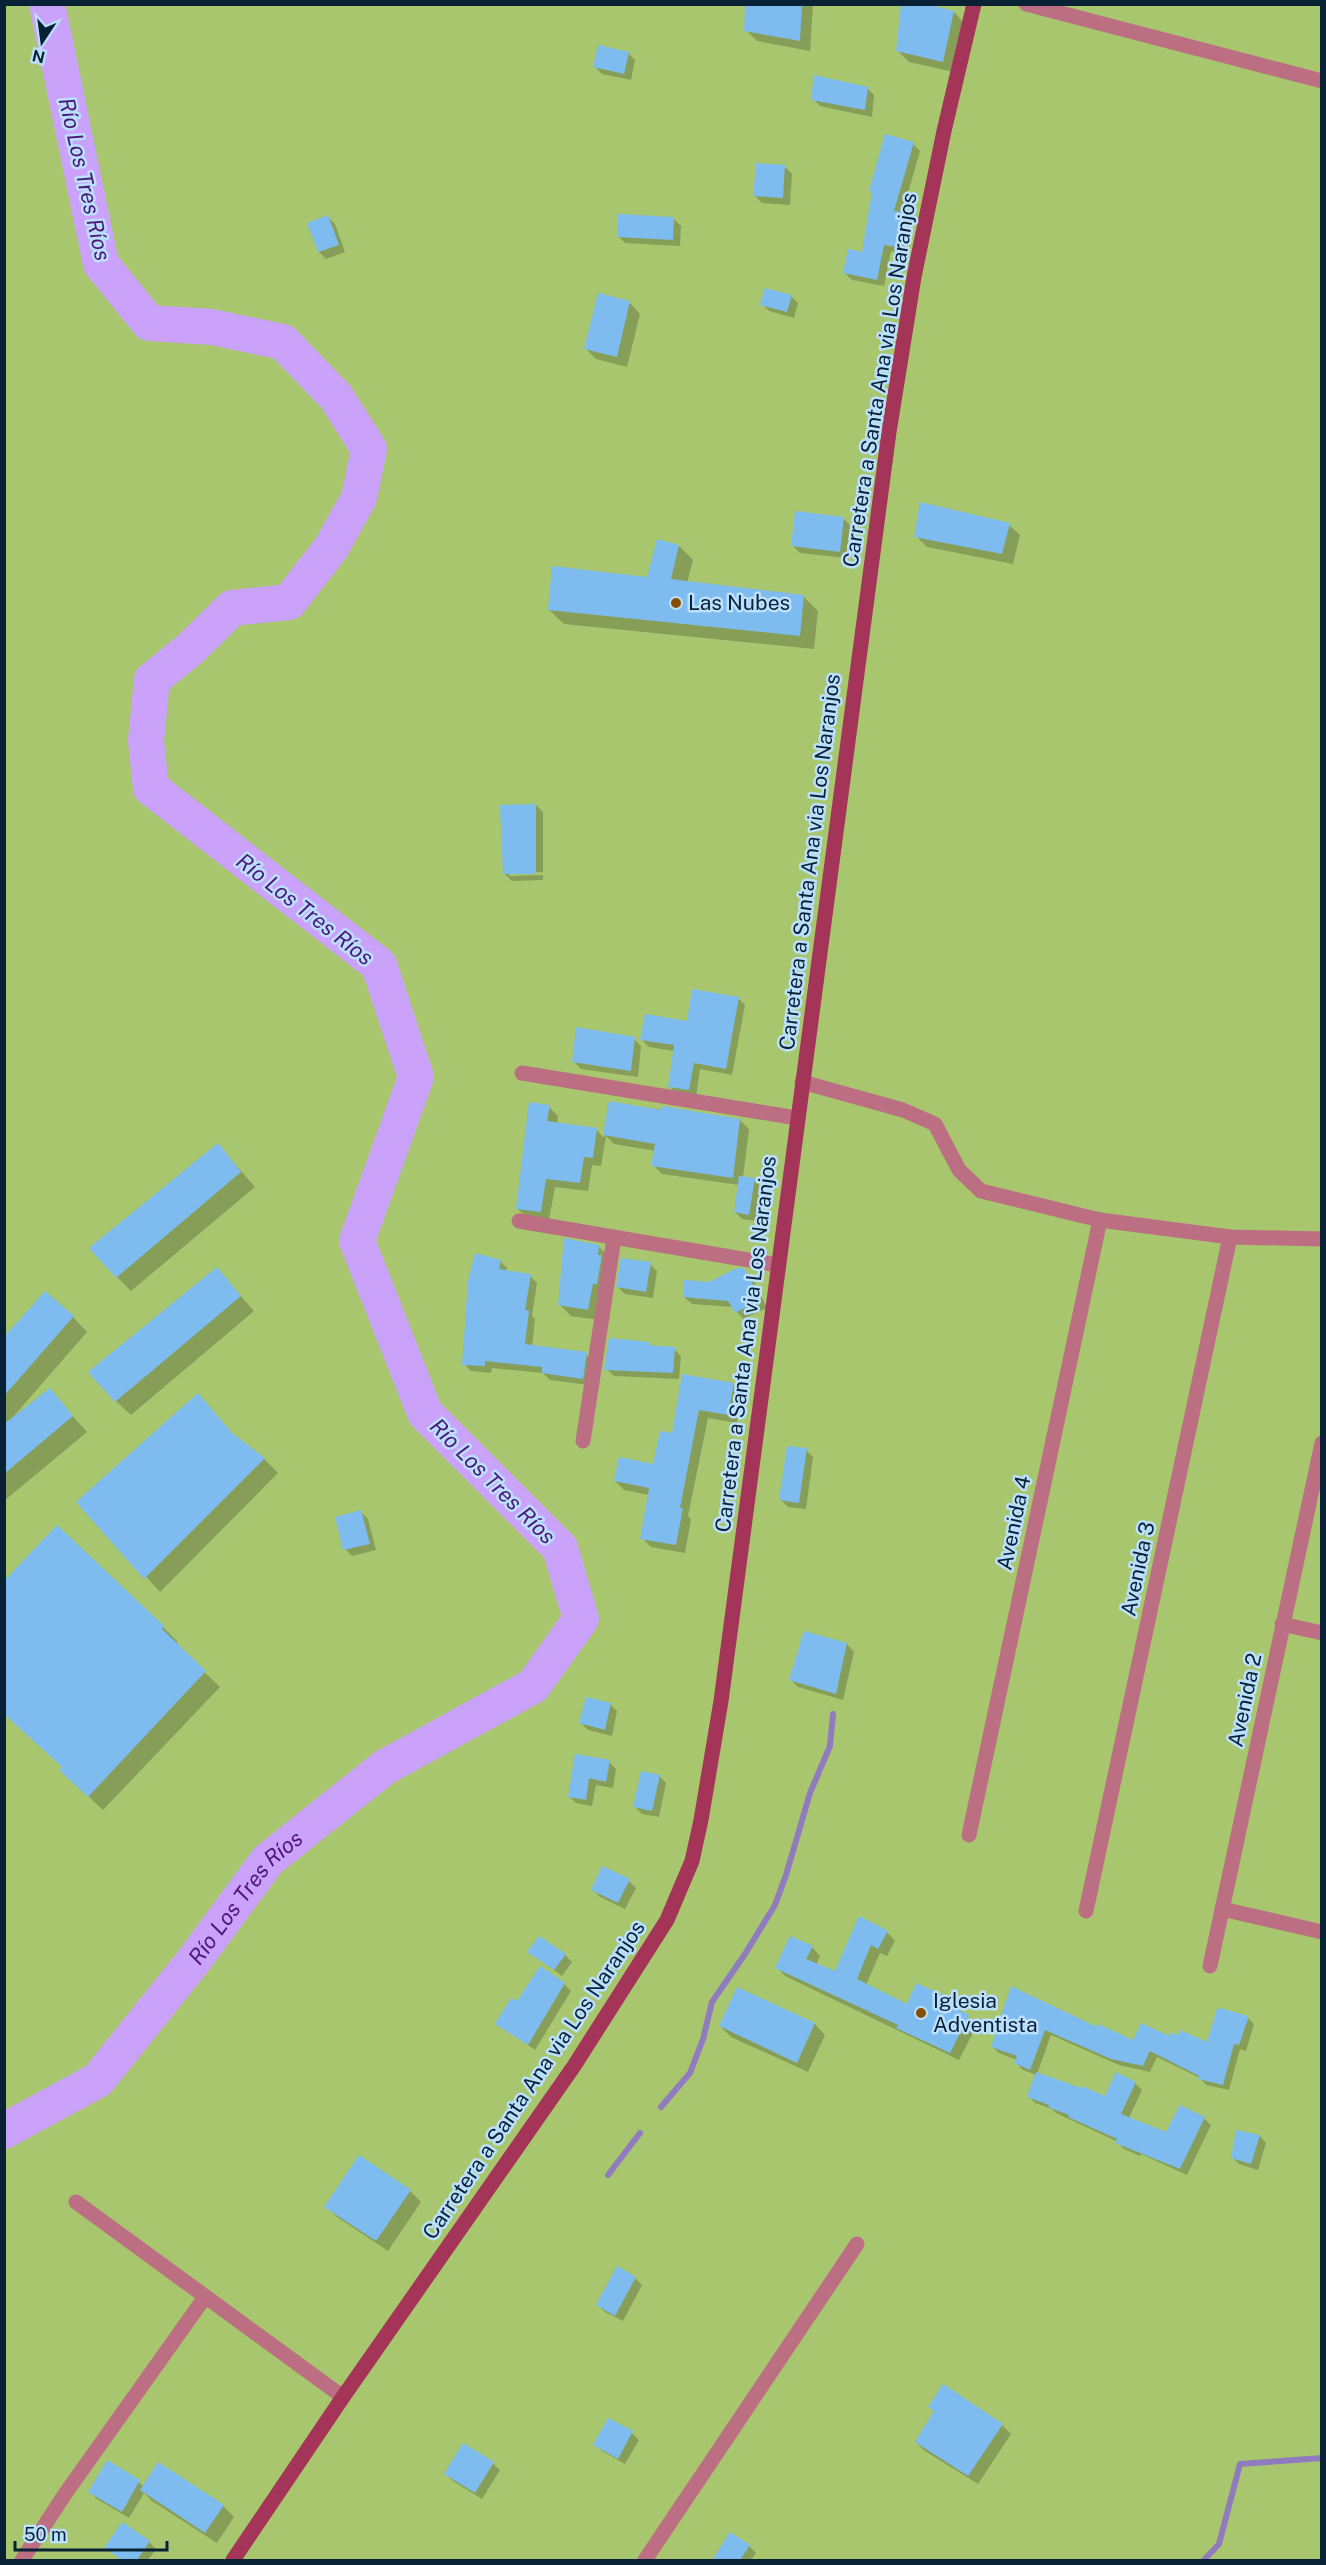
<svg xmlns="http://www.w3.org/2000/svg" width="1326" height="2565" font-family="'Public Sans',sans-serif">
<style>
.green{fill:#a8c66e}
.shadow{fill:#0003}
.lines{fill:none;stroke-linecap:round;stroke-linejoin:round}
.stream{stroke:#907bbf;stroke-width:6}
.river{stroke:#cba2fa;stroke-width:36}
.building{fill:#7ebbee}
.minor{stroke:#bc6f82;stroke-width:15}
.secondary{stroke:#a43458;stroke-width:15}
.poi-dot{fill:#864e00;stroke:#bbdfff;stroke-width:2}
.labels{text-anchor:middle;stroke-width:5;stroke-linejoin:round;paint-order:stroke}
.street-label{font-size:21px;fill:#082134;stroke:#bbdfff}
.poi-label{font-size:21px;fill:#082134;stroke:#bbdfff;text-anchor:start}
.water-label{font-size:22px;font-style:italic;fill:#4e1879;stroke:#bbdfff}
</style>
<rect width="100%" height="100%" fill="#bbdfff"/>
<rect class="green" x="5" y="5" width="1316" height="2555"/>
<g class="shadow">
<path d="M746 4H813L810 51 757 41 746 30Z"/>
<path d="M954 12 964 23 954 72 909 62 898 51Z"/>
<path d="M628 53 635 60 631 80 602 74 595 67Z"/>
<path d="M867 88 874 95 872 117 820 106 813 99Z"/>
<path d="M913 144 920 151 902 214 909 221 904 253 891 251 884 286 852 280 845 273 864 254Z"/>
<path d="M785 167 792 174 790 205 762 203 755 196Z"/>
<path d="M328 217 335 224 345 252 326 259 319 252 309 224Z"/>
<path d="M674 219 681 226 680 246 625 243 618 236Z"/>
<path d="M791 296 798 303 794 318 769 311 762 304Z"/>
<path d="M630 303 640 314 627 367 596 359 585 348Z"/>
<path d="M843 518 850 525 846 558 800 553 793 546Z"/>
<path d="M1009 525 1020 535 1013 564 927 547 916 536Z"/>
<path d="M679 546 693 560 687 583 803 596 818 611 814 649 564 624 549 610 649 578Z"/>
<path d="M536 805 543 812V872L509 873V876L543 875V880L512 881 505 874Z"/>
<path d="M738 998 745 1005 732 1075 700 1069 696 1097 676 1093 669 1086 674 1051 649 1047 642 1040 688 1023Z"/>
<path d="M634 1039 641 1046 638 1077 581 1069 574 1062Z"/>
<path d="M610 1103 740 1120 749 1129 743 1178 754 1180 761 1187 756 1221 742 1219 735 1212 739 1185 662 1174 653 1165 656 1151 614 1144 606 1136 601 1166 592 1165 588 1191 555 1187 549 1220 526 1217 517 1208 549 1107 558 1116 557 1124 597 1130 604 1138Z"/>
<path d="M218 1145 255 1187 131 1291 117 1277Z"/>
<path d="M598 1246 609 1257 599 1320 571 1316 560 1305Z"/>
<path d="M500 1261 507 1268 506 1271 530 1276 537 1283 532 1316 535 1319 532 1347 586 1354 593 1361 589 1385 550 1380 543 1373 492 1368 491 1373 471 1371 464 1364Z"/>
<path d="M650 1264 657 1271 653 1298 625 1294 618 1287Z"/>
<path d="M217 1269 254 1311 131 1415 116 1401Z"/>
<path d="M745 1271 752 1278 767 1308 743 1319 733 1307 692 1304 684 1297 709 1283Z"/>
<path d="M73 1317 87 1332 13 1417 49 1390 87 1432 4 1501V1339Z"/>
<path d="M648 1343 652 1347 674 1349 681 1356 679 1379 614 1376 607 1369Z"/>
<path d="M684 1375 733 1384 742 1393 737 1423 708 1418 688 1516 691 1519 685 1553 651 1547 642 1538 649 1495 624 1490 615 1481 654 1466 674 1435Z"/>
<path d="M806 1450 813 1457 806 1509 788 1507 781 1500Z"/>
<path d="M264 1459 278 1473 160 1592 78 1502Z"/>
<path d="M361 1512 368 1519 376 1550 352 1556 345 1549Z"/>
<path d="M57 1528 163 1627 178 1642 175 1644 220 1687 103 1810 76 1785Z"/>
<path d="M805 1633 847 1644 854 1652 843 1700 798 1687 791 1680Z"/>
<path d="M610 1704 617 1711 612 1736 588 1730 581 1723Z"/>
<path d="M576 1756 609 1762 616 1769 613 1788 596 1785 592 1806 576 1803 569 1796Z"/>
<path d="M659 1776 666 1783 659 1817 642 1814 635 1807Z"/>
<path d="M629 1881 636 1888 625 1909 600 1897 593 1890Z"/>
<path d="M887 1932 895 1941 887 1956 880 1953 866 1985 907 2006 947 1998 955 2007 954 2009 968 2017 977 2025 959 2060 785 1976 777 1967 812 1947 820 1956 816 1965 835 1973Z"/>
<path d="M529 1952 565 1955 572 1962 562 1976Z"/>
<path d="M564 1984 571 1991 535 2050 497 2023 517 2003Z"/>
<path d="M1012 1988 1097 2029 1133 2042 1170 2038 1207 2044 1247 2017 1254 2024 1246 2051 1240 2049 1229 2090 1206 2085 1200 2078 1157 2057 1150 2072 1119 2065 1051 2035 1037 2074 1106 2098 1135 2083 1142 2090 1129 2118 1167 2134 1181 2107 1204 2118 1211 2125 1187 2175 1141 2154 1140 2156 1124 2149 1116 2141 1056 2113 1052 2109 1035 2103 1029 2097 1036 2075 1023 2070 1016 2063 1017 2060 999 2053 993 2047Z"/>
<path d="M738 1989 815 2024 825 2035 808 2072 731 2037 720 2026Z"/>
<path d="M1260 2136 1266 2143 1258 2170 1239 2164 1232 2157Z"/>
<path d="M410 2191 421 2202 388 2251 337 2217 326 2206Z"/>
<path d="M635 2278 642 2285 623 2321 605 2312 598 2305Z"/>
<path d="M930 2407 1002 2425 1011 2434 978 2484 925 2451 916 2442 935 2412Z"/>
<path d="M609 2420 632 2433 639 2440 625 2464 602 2451 595 2444Z"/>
<path d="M108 2462 144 2486 223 2506 234 2517 217 2543 152 2501 144 2493 129 2518 97 2499 90 2492Z"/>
<path d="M493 2464 500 2470 482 2499 453 2481 446 2474Z"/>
<path d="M149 2542 156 2549 148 2560H122L106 2548Z"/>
<path d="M749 2546 756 2553 751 2560H722L717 2556Z"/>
</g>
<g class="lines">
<g class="stream">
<path d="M661 2107 690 2073 703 2039 712 2002 745 1954 775 1905 786 1875 810 1793 830 1746 833 1714"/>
<path d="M608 2175 640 2133"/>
<path d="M1204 2560 1219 2544 1240 2464 1322 2458"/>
</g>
<path class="river" id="s1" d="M4 2131 98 2080 195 1959 268 1860 385 1767 533 1686 581 1619 560 1548 425 1413 357 1241 416 1077 379 965 151 788 146 741 152 680 190 649 232 608 289 602 331 548 359 498 369 449 336 397 283 342 212 327 149 323 101 264 47 4"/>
</g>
<g class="building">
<path d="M745 4H802L800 41 744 31Z"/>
<path d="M901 4H926L954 11 943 62 896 51Z"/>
<path d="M598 45 629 52 624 74 593 67Z"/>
<path d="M814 75 868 87 865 110 811 100Z"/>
<path d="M885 134 914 142 894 211 903 212 897 247 884 245 877 280 843 273 848 249 862 252 872 192 869 191Z"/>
<path d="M756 163 785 165 783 198 753 196Z"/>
<path d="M618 214 674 217 673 240 617 237Z"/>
<path d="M328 215 339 245 318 252 307 223Z"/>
<path d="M765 288 792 295 787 312 760 305Z"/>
<path d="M598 293 630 301 617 357 584 349Z"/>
<path d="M920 502 1010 523 1002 554 914 537Z"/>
<path d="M795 511 844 517 840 552 791 546Z"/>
<path d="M657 539 679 545 671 579 804 595 800 636 548 610 552 566 647 577Z"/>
<path d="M536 804V874H503L500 805Z"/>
<path d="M692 989 739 997 726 1069 694 1063 689 1090 668 1087 674 1045 640 1040 645 1014 687 1021Z"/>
<path d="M576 1027 635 1037 631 1071 572 1062Z"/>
<path d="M609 1101 661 1110 662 1106 740 1119 733 1178 651 1166 655 1144 603 1135Z"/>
<path d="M529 1102 550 1105 547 1121 597 1128 593 1158 584 1157 580 1183 546 1179 541 1212 516 1209Z"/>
<path d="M218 1143 241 1172 116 1278 89 1248Z"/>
<path d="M739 1176 755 1178 749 1215 734 1212Z"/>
<path d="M564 1238 599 1245 598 1255H602L597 1284H593L588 1310 558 1305Z"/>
<path d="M475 1253 501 1260 499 1269 531 1274 525 1310 529 1311 525 1344 587 1352 583 1379 542 1373V1367L485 1361V1366L462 1365 468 1281Z"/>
<path d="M621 1258 651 1262 646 1292 616 1287Z"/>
<path d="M217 1267 241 1296 115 1402 88 1372Z"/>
<path d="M737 1268 745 1269 761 1300 735 1313 728 1301 683 1297 684 1280 709 1282Z"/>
<path d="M45 1291 74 1316 4 1396V1337Z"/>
<path d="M609 1338 649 1342V1345L675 1347 673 1373 604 1370Z"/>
<path d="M682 1374 734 1383 728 1415 699 1410 680 1508H683L676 1545 640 1539 649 1488 614 1481 619 1457 653 1464 660 1431 672 1433Z"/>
<path d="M50 1388 73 1416 4 1474V1424Z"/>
<path d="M198 1393 232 1433 265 1458 144 1579 76 1502Z"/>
<path d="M787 1446 807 1448 799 1503 779 1500Z"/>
<path d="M361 1510 370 1544 343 1550 335 1517Z"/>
<path d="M57 1525 164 1626 162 1629 206 1671 88 1797 59 1770 62 1767 4 1714V1581Z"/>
<path d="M804 1631 847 1643 836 1694 789 1680Z"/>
<path d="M586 1697 611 1703 605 1730 579 1723Z"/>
<path d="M575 1754 610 1760 606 1782 589 1778 586 1800 568 1797Z"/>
<path d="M641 1771 660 1775 652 1811 633 1807Z"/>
<path d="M602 1866 630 1879 618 1903 591 1890Z"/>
<path d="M859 1916 888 1931 878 1949 871 1945 857 1979 907 2004 916 1983 948 1997 945 2003 969 2015 950 2053 896 2028 898 2025 775 1968 790 1936 813 1946 806 1959 835 1971Z"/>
<path d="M539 1936 566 1954 554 1970 527 1952Z"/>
<path d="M540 1966 565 1983 528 2045 495 2024 511 1998 517 2001Z"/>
<path d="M1011 1986 1097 2027 1098 2024 1133 2040 1141 2023 1169 2036 1171 2032 1178 2036 1180 2030 1207 2042 1217 2009 1220 2008 1248 2016V2019L1239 2045 1234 2044 1223 2085 1198 2079 1199 2076 1150 2051 1143 2066 1111 2059 1045 2030 1030 2070 1014 2063 1017 2056 991 2047Z"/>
<path d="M737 1987 815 2023 797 2063 719 2026Z"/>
<path d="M1036 2072 1081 2088 1082 2086 1105 2096 1116 2072 1136 2082 1121 2114 1166 2132 1180 2105 1205 2117 1180 2169 1115 2143 1117 2139 1068 2117 1069 2115 1048 2107 1049 2105 1027 2097Z"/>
<path d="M1236 2130 1260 2135 1251 2164 1231 2158Z"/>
<path d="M359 2155 411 2190 376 2241 324 2207Z"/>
<path d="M617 2266 636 2277 615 2316 596 2305Z"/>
<path d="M943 2384 1003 2424 968 2476 915 2442 934 2411 928 2407Z"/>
<path d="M608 2418 633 2431 618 2459 593 2445Z"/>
<path d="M463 2443 494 2462 475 2493 444 2474Z"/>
<path d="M107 2460 140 2480 122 2512 88 2492Z"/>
<path d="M158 2462 224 2505 205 2533 140 2490Z"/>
<path d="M122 2522 150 2541 137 2560H122L104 2548Z"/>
<path d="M730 2532 750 2545 740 2560H712Z"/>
</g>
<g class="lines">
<g class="minor">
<path d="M1026 4 1322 81"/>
<path d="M522 1073 797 1118"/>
<path d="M802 1082 903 1110 935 1124 959 1170 981 1191 1100 1220 1230 1237 1322 1239"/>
<path d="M519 1221 778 1265"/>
<path d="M583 1441 614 1238"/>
<path d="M1282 1624 1322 1633"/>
<path d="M969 1835 1100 1220"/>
<path d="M1222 1909 1322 1932"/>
<path d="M1086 1911 1230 1237"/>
<path d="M1210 1966 1322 1443"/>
<path d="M76 2202 343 2397"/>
<path d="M22 2560 65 2494 205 2297"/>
<path d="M645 2560 857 2244"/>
</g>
<path class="secondary" d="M233 2560 343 2397 574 2066 667 1920 692 1861 701 1820 721 1701 889 432 914 277 944 131 974 4"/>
</g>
<g class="poi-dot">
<circle cx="676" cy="603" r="6"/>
<circle cx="921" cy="2013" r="6"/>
</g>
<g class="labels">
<g class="street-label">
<text transform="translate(880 380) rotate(-81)" y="7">Carretera a Santa Ana via Los Naranjos</text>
<text transform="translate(810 862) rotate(-83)" y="7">Carretera a Santa Ana via Los Naranjos</text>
<text transform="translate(746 1344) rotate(-83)" y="7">Carretera a Santa Ana via Los Naranjos</text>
<text transform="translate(1014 1523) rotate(-78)" y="7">Avenida 4</text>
<text transform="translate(1138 1569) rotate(-78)" y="7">Avenida 3</text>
<text transform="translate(1245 1700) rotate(-78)" y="7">Avenida 2</text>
<text transform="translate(534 2080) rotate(-56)" y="7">Carretera a Santa Ana via Los Naranjos</text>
</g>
<g class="poi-label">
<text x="688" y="610">Las Nubes</text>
<text x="933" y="2008">Iglesia<tspan x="933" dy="24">Adventista</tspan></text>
</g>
<g class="water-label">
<text transform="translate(85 179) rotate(77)" y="8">Río Los Tres Ríos</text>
<text transform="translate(305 909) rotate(38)" y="8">Río Los Tres Ríos</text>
<text transform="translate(493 1481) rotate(45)" y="8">Río Los Tres Ríos</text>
<text dy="8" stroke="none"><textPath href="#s1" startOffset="342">Río Los Tres Ríos</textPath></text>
</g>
</g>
<rect width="1326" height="2565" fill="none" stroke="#082134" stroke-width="12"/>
<g transform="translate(42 42) rotate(193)" stroke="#bbdfff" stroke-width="4.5" paint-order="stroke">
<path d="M0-4.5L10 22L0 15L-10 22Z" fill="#082134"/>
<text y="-9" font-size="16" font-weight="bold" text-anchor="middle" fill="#082134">N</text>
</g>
<path d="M15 2541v9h152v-9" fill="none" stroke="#082134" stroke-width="3"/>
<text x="24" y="2541" font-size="18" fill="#082134" stroke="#bbdfff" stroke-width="4.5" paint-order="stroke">50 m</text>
</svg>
